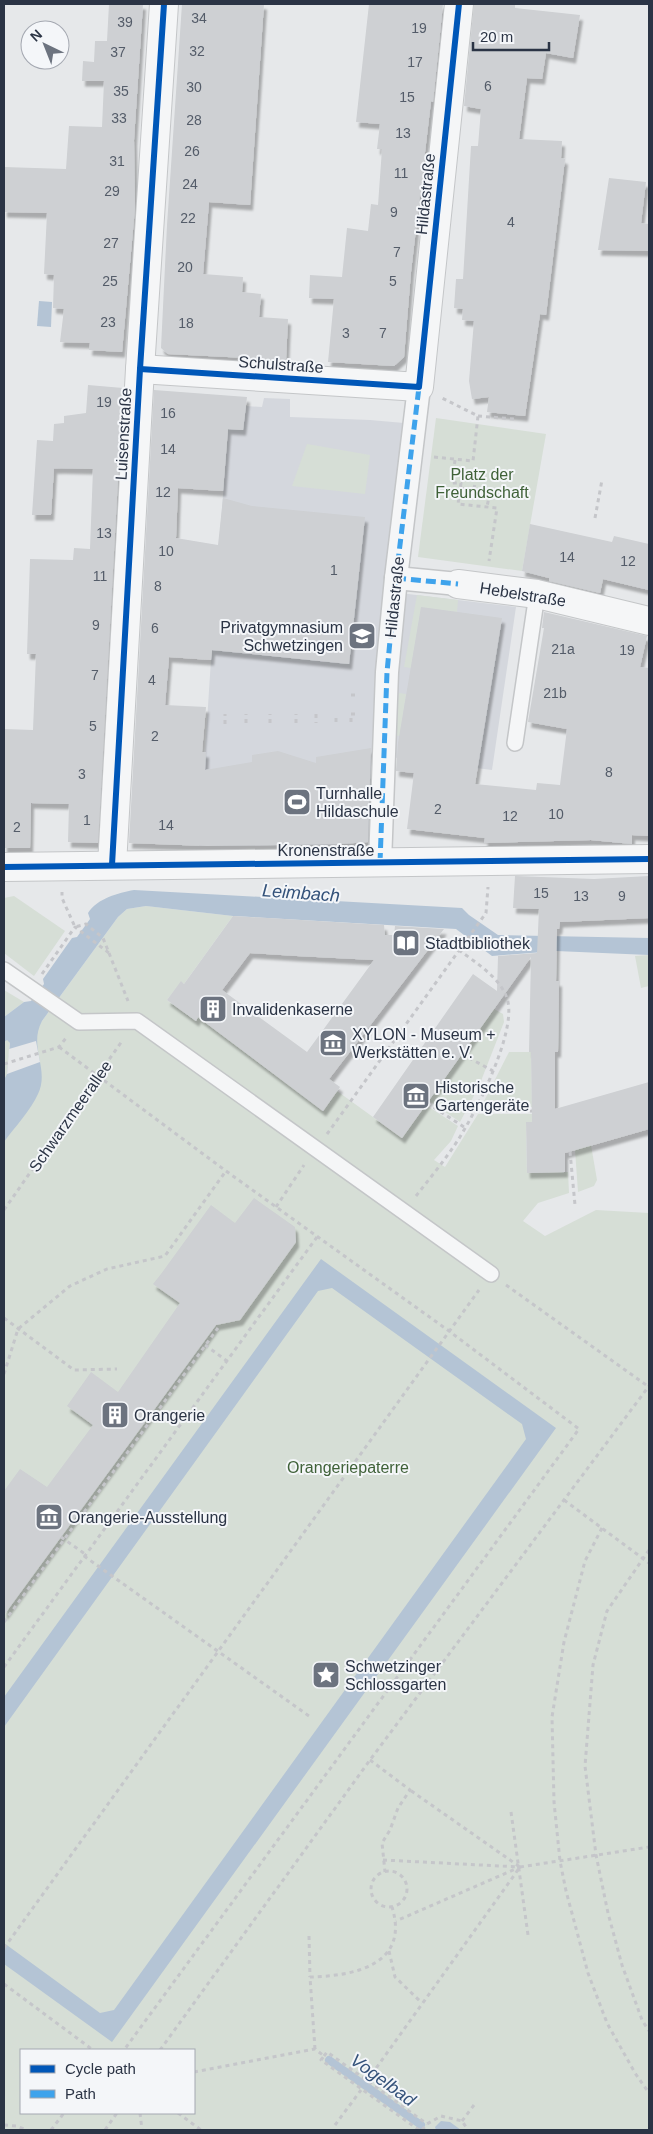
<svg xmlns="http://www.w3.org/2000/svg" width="653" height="2134" font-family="Helvetica,sans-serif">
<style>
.built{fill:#d4d7dd}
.green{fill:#d6ded6;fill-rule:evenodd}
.water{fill:#b4c4d5}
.pier{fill:#e6e8ea}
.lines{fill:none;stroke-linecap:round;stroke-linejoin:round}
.stream{stroke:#b4c4d5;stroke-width:8}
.building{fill:#ced0d3;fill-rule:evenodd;filter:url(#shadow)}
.service-casing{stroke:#c4c6c8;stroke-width:18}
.pedestrian-casing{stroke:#c4c6c8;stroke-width:25}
.minor-casing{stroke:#c4c6c8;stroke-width:30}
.tertiary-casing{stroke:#c4c6c8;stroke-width:30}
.path{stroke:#c5c6ca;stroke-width:3;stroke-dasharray:4 4;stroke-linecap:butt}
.service{stroke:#f5f6f7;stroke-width:15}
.pedestrian{stroke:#f5f6f7;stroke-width:22}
.minor{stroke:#f5f6f7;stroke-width:28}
.tertiary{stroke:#f5f6f7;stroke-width:28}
.quiet{stroke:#3ea3ec;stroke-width:5;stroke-dasharray:10 5;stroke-linecap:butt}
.cycleway-casing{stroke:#f4f6f9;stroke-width:9}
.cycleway{stroke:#0057b8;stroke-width:6}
.labels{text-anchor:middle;stroke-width:4;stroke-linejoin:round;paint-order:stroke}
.number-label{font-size:14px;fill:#545c69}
.street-label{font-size:16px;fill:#2b3445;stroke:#f4f6f9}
.park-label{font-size:16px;fill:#3f6138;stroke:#f4f6f9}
.poi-label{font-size:16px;fill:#2b3445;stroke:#f4f6f9;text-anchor:start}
.water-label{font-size:18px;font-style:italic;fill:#34527a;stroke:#f4f6f9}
</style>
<defs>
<filter id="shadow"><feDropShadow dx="3" dy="5.5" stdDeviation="1" flood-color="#0004"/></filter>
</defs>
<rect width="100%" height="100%" fill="#e6e8ea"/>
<path class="built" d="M264 398 290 399V417L370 420 404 423 383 591 516 607 492 770 374 755 376 841 328 845 199 846 214 613 228 429 243 430 246 406 262 407Z"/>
<g class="green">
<path d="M436 418 546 434 522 571 418 557Z"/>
<path d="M307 444 370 455 365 494 292 486Z"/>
<path d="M417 595 458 600 457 612 421 608 411 668 404 667Z"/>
<path d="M399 693 406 694 400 736 391 735Z"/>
<path d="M14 896 65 931 34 976 4 953V898Z"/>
<path d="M146 906 233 916 184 984 181 982 167 1000 196 1021 198 1017 323 1111 337 1091 402 1138 426 1105 458 1126 451 1141 434 1160 445 1167 478 1114H532V1122L526 1123 527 1173 568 1172 569 1193 538 1203 523 1221 545 1236 596 1210 649 1213V2130H4V1036L10 1043 9 1049 36 1031 42 1021 118 917 127 909ZM21 2050H194V2113H21Z"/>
<path d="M649 955V986L641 988 635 956Z"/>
<path d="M4 990 24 1002 4 1017Z"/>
<path d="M494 1009 503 1014 504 1022 479 1086 460 1122 429 1101Z"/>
<path d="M509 1052H531L532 1107H481Z"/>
<path d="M591 1145 597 1180 594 1186 578 1192 575 1150Z"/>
</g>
<g class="water">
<path d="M39 301 52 302 51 327 37 326Z"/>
<path d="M134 890 462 908 469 915 498 935 649 938V955L556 951 492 956 456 929 233 916 146 906 127 909 118 917 42 1021C28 1047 50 1069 38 1094 31 1110 14 1128 4 1142V1080L7 1074 10 1043 7 1040 4 1042V1017L24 1002 31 1001 44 984 43 979 72 938 77 937 90 919 88 913C98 898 118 893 134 890Z"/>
<path d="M321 1259 556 1428 112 2042 4 1964V1943L100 2013 114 2010 526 1439 522 1424 332 1288 318 1291 4 1727V1697Z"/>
<path d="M441 2121 450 2122 461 2130H436L435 2127Z"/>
</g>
<path class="pier" d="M36 1041 40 1062 7 1074 9 1049Z"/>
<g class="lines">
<path class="stream" d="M329 2060 421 2125"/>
</g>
<g class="building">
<path d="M109 4H143L134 140 135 208 122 352 89 350 90 343 60 342 64 309 53 308 54 275 44 274 47 213 4 212V167L66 169 69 126 102 127 104 81H82L83 61 94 62 95 41H107Z"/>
<path d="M182 4H264L250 205 209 202 203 274 243 277 242 292 261 294 259 317 288 319 286 360 168 354 161 348 167 225Z"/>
<path d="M369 4H443L433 102 431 101 411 272 404 357 394 366 328 362 334 299 309 298 310 275 342 277 347 228 368 231 371 204 378 205 382 149H377L380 124 356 122Z"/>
<path d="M474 4H515V8L580 15 573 58 546 53 542 79 527 78 519 139 562 141 561 158 565 159 546 315 540 314 525 416 487 412 489 397 472 399 469 381 474 321 462 320 463 309 454 308 456 279H463L471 146H478L481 109 464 106Z"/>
<path d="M609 178 646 182 641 223 649 224V251L598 250Z"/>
<path d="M88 385 123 388 98 843 68 842 69 804 31 803 30 848H4V729L33 730 36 654H27L30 559 73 560 74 548 90 549 93 469 51 468H54L51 515H32L37 440 53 441 54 424 64 423V416L86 413Z"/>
<path d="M154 390 247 397 243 430 228 429 223 491 178 488 176 538 218 545 223 498 252 506 365 517 349 664 212 650 211 660 169 657 165 705 206 707 202 752H206L205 770 252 762V755L278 751 316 763V757L371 748 368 842 341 844 207 846 129 843Z"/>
<path d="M530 524 612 542 614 536 649 544V590L603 579 600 593 549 581V578L522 571Z"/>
<path d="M421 607 502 618 475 784 536 790 537 783 560 785 567 729 528 722 544 628H542L544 612 647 636 640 667 649 668V836L632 835V844L591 840 484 843 485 838 407 829 414 773 396 771 398 743Z"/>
<path d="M515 876 594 879 649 876V918L560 922 559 929H557L556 981H559L558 1052H555V1109L649 1082V1129L565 1153V1172L527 1173 526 1122H532L531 1052H529L531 957 402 1138 373 1117 473 974 497 991 498 956 537 953 539 909 513 908Z"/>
<path d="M233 916 384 925 385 935H394L395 926 444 929 329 1079 340 1087 323 1111 198 1017 196 1021 167 1000 181 981 184 984ZM250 953 297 956 374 960 307 1052 222 990Z"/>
<path d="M254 1198 295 1227 296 1242 240 1320 216 1325 4 1615V1491L20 1469 47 1487 93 1425 67 1406 91 1372 118 1392 180 1303 153 1284 161 1274 211 1205 235 1223Z"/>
</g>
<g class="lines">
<defs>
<g id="service">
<path d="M515 743 537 594"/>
<path d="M4 970 79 1022 137 1021 491 1274"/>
</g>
<g id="pedestrian">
<path d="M396 578 458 584"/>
<path d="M380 863 387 672 396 578 419 387"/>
</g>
<g id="minor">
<path d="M140 369 419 387 459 4"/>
<path d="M458 584 537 594 649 621"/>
<path d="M112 865 140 369 164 4"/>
</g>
<path id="tertiary" d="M4 867 649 859"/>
</defs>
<use href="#service" class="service-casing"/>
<use href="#pedestrian" class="pedestrian-casing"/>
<use href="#minor" class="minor-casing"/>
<use href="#tertiary" class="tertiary-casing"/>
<g class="path">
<path d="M478 416 514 419"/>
<path d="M434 457 473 461 478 416 442 398"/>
<path d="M455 460 452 483H461L458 504 497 508 489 561"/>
<path d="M460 488 490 491 487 507"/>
<path d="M474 489 475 483"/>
<path d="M595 518 602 480"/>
<path d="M351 695H359"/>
<path d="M316 714V723"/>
<path d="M336 722V714"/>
<path d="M351 722V714H358"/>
<path d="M246 723V714"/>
<path d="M270 723V714"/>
<path d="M296 723V714"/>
<path d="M225 724V714"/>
<path d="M109 953 128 1001"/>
<path d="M42 974 75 927 109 953 103 938 86 924 75 927 62 898V892"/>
<path d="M59 1047 226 1171 449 1331 579 1429 124 2050"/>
<path d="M462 1054 493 1071"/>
<path d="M4 1064 59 1047 66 1038"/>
<path d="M427 1103 464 1127"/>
<path d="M474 1110 532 1111"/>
<path d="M327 1134 486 913 488 887"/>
<path d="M570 1152 575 1205"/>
<path d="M416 1196C430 1178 445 1160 458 1140 476 1112 515 1035 508 1002 503 979 476 963 459 950"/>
<path d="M276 1207 304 1165"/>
<path d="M4 1210 122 1041"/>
<path d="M506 1285 649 1387"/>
<path d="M4 1318 74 1370 117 1369"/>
<path d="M205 1345 227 1361"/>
<path d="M4 1374 18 1329 70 1286 107 1269 165 1256 226 1171"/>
<path d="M564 1500 649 1563"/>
<path d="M602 1528 585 1561 564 1642 552 1717 554 1802 560 1861 566 1891 588 1973 607 2023 635 2073 649 2093"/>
<path d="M61 1537 85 1554"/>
<path d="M649 1550 607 1611 593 1665 585 1766 596 1855 608 1913 622 1965 642 2020 649 2031"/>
<path d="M84 1556 309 1716"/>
<path d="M4 1622 218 1328"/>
<path d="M4 1667 317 1237"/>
<path d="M370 1760 410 1790 398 1808 390 1830 382 1843 385 1872"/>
<path d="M511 1812 528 1935"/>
<path d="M383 1860 520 1867 396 1921"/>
<path d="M520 1867 649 1847"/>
<circle cx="389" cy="1889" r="18"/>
<path d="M309 1936 310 1977"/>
<path d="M4 1948 479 1290"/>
<path d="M389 1951 395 1977 422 2003"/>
<path d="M4 1984 93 2050"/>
<path d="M315 2049 310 1977C354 1976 410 1965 392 1907"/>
<path d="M160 2050 370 1760 649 1386"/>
<path d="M324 2056 327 2052 427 2124"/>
<path d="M194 2072 315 2049 324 2056 321 2060 419 2130"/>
<path d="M367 2081 520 1867 410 1790"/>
<path d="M140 2113 142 2130"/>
<path d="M178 2113 201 2130"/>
<path d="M462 2121 474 2105"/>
<path d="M4 2125 16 2126 27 2130"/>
<path d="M335 2125 361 2090"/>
<path d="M51 2130 64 2113"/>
<path d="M105 2130 117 2113"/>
<path d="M422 2130 427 2124 441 2116 462 2121 468 2130"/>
</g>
<use href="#service" class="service"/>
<use href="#pedestrian" class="pedestrian"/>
<use href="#minor" class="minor"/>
<use href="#tertiary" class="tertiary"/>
<g class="quiet">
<path d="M396 578 458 584"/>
<path d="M380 863 387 672 396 578 419 387"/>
</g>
<defs>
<g id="cycleway">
<path d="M140 369 419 387 459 4"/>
<path d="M112 865 140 369 164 4"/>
<path d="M4 867 649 859"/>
</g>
</defs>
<use href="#cycleway" class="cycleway-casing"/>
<use href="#cycleway" class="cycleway"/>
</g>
<defs>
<symbol id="school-square" viewBox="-11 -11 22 22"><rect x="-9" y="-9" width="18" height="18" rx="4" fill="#6c737f" stroke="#f4f6f9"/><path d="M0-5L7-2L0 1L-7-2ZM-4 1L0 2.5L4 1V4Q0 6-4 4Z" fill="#fff"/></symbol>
<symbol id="stadium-square" viewBox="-11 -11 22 22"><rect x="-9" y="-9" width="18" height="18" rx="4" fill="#6c737f" stroke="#f4f6f9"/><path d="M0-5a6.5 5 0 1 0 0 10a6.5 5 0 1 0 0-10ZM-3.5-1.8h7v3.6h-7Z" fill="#fff"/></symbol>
<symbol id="library-square" viewBox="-11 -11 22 22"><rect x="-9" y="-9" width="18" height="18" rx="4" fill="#6c737f" stroke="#f4f6f9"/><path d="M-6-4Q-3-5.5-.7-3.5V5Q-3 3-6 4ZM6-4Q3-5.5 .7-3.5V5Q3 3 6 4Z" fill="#fff"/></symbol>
<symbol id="building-square" viewBox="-11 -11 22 22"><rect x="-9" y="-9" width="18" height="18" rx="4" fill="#6c737f" stroke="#f4f6f9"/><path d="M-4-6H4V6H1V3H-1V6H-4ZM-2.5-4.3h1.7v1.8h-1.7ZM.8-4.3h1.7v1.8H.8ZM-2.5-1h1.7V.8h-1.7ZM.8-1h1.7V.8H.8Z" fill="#fff"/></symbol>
<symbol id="museum-square" viewBox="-11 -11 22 22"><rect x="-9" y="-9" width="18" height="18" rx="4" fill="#6c737f" stroke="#f4f6f9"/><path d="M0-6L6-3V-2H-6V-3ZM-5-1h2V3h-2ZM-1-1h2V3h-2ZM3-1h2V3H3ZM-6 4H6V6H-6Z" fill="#fff"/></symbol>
<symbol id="sight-square" viewBox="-11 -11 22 22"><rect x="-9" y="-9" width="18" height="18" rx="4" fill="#6c737f" stroke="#f4f6f9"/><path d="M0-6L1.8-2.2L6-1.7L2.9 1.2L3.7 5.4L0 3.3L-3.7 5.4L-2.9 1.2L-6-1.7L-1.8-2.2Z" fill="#fff"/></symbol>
</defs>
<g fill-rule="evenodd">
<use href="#school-square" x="346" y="620" width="32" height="32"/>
<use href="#stadium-square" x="281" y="786" width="32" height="32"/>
<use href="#library-square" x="390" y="927" width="32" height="32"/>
<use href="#building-square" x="197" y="993" width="32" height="32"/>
<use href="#museum-square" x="317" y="1027" width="32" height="32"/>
<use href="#museum-square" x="400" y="1080" width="32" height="32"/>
<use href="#building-square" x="99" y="1399" width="32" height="32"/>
<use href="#museum-square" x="33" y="1501" width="32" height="32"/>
<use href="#sight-square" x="310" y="1659" width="32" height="32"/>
</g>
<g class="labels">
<g class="number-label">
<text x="199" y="23">34</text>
<text x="125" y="27">39</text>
<text x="419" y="33">19</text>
<text x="197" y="56">32</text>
<text x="118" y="57">37</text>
<text x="415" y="67">17</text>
<text x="488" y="91">6</text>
<text x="194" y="92">30</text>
<text x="121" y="96">35</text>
<text x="407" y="102">15</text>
<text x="119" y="123">33</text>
<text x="194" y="125">28</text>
<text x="403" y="138">13</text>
<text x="192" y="156">26</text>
<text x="117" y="166">31</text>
<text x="401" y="178">11</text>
<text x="190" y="189">24</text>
<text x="112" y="196">29</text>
<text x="394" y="217">9</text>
<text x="188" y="223">22</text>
<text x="511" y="227">4</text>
<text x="111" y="248">27</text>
<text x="397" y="257">7</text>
<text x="185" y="272">20</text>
<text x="110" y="286">25</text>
<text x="393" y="286">5</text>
<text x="108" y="327">23</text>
<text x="186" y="328">18</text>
<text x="346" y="338">3</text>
<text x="383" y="338">7</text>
<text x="104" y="407">19</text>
<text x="168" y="418">16</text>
<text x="168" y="454">14</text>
<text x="163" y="497">12</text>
<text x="104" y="538">13</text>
<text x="166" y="556">10</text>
<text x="567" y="562">14</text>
<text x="628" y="566">12</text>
<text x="334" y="575">1</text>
<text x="100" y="581">11</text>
<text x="158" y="591">8</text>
<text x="96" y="630">9</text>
<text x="155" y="633">6</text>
<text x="563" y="654">21a</text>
<text x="627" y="655">19</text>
<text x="95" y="680">7</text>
<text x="152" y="685">4</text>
<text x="555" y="698">21b</text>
<text x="93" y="731">5</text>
<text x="155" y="741">2</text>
<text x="609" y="777">8</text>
<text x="82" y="779">3</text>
<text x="438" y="814">2</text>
<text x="556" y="819">10</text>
<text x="510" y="821">12</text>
<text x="87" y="825">1</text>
<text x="166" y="830">14</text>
<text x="17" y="832">2</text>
<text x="541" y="898">15</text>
<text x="581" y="901">13</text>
<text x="622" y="901">9</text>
</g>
<g class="street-label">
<text transform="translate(425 194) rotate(-84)" y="6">Hildastraße</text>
<text transform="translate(281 364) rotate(4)" y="6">Schulstraße</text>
<text transform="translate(123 434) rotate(-87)" y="6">Luisenstraße</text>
<text transform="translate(523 594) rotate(9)" y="6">Hebelstraße</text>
<text transform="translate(394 597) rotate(-84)" y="6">Hildastraße</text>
<text x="326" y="856">Kronenstraße</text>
<text transform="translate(70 1116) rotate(-55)" y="6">Schwarzmeerallee</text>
</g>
<g class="park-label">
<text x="482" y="480">Platz der<tspan x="482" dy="18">Freundschaft</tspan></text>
<text x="348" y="1473">Orangeriepaterre</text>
</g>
<g class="poi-label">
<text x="343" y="633" text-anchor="end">Privatgymnasium<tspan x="343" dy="18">Schwetzingen</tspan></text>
<text x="316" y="799">Turnhalle<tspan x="316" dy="18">Hildaschule</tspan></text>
<text x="425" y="949">Stadtbibliothek</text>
<text x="232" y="1015">Invalidenkaserne</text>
<text x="352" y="1040">XYLON - Museum +<tspan x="352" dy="18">Werkstätten e. V.</tspan></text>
<text x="435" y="1093">Historische<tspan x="435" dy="18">Gartengeräte</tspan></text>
<text x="134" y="1421">Orangerie</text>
<text x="68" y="1523">Orangerie-Ausstellung</text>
<text x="345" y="1672">Schwetzinger<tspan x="345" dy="18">Schlossgarten</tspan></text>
</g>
<g class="water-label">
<text transform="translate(301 893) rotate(4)" y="6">Leimbach</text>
<text transform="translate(383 2080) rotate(36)" y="6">Vogelbad</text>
</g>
</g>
<rect width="653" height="2134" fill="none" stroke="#2b3445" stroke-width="10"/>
<rect x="20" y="2049" width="175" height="65" fill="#f4f6f9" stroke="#a4a8b1"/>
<rect x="30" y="2065" width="25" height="8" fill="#0057b8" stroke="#a4a8b1"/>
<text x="65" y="2074" font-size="15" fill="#2b3445">Cycle path</text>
<rect x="30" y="2090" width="25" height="8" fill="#3ea3ec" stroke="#a4a8b1"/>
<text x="65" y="2099" font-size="15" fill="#2b3445">Path</text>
<g transform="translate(45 45) rotate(317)"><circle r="24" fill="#f4f6f9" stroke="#a4a8b1"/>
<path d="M0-4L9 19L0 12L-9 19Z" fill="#6c737f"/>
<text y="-8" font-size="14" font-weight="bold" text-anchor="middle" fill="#2b3445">N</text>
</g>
<path d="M473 42v8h76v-8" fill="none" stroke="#2b3445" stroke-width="2.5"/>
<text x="480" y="42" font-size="15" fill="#2b3445" stroke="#f4f6f9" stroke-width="4" paint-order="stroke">20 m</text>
</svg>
